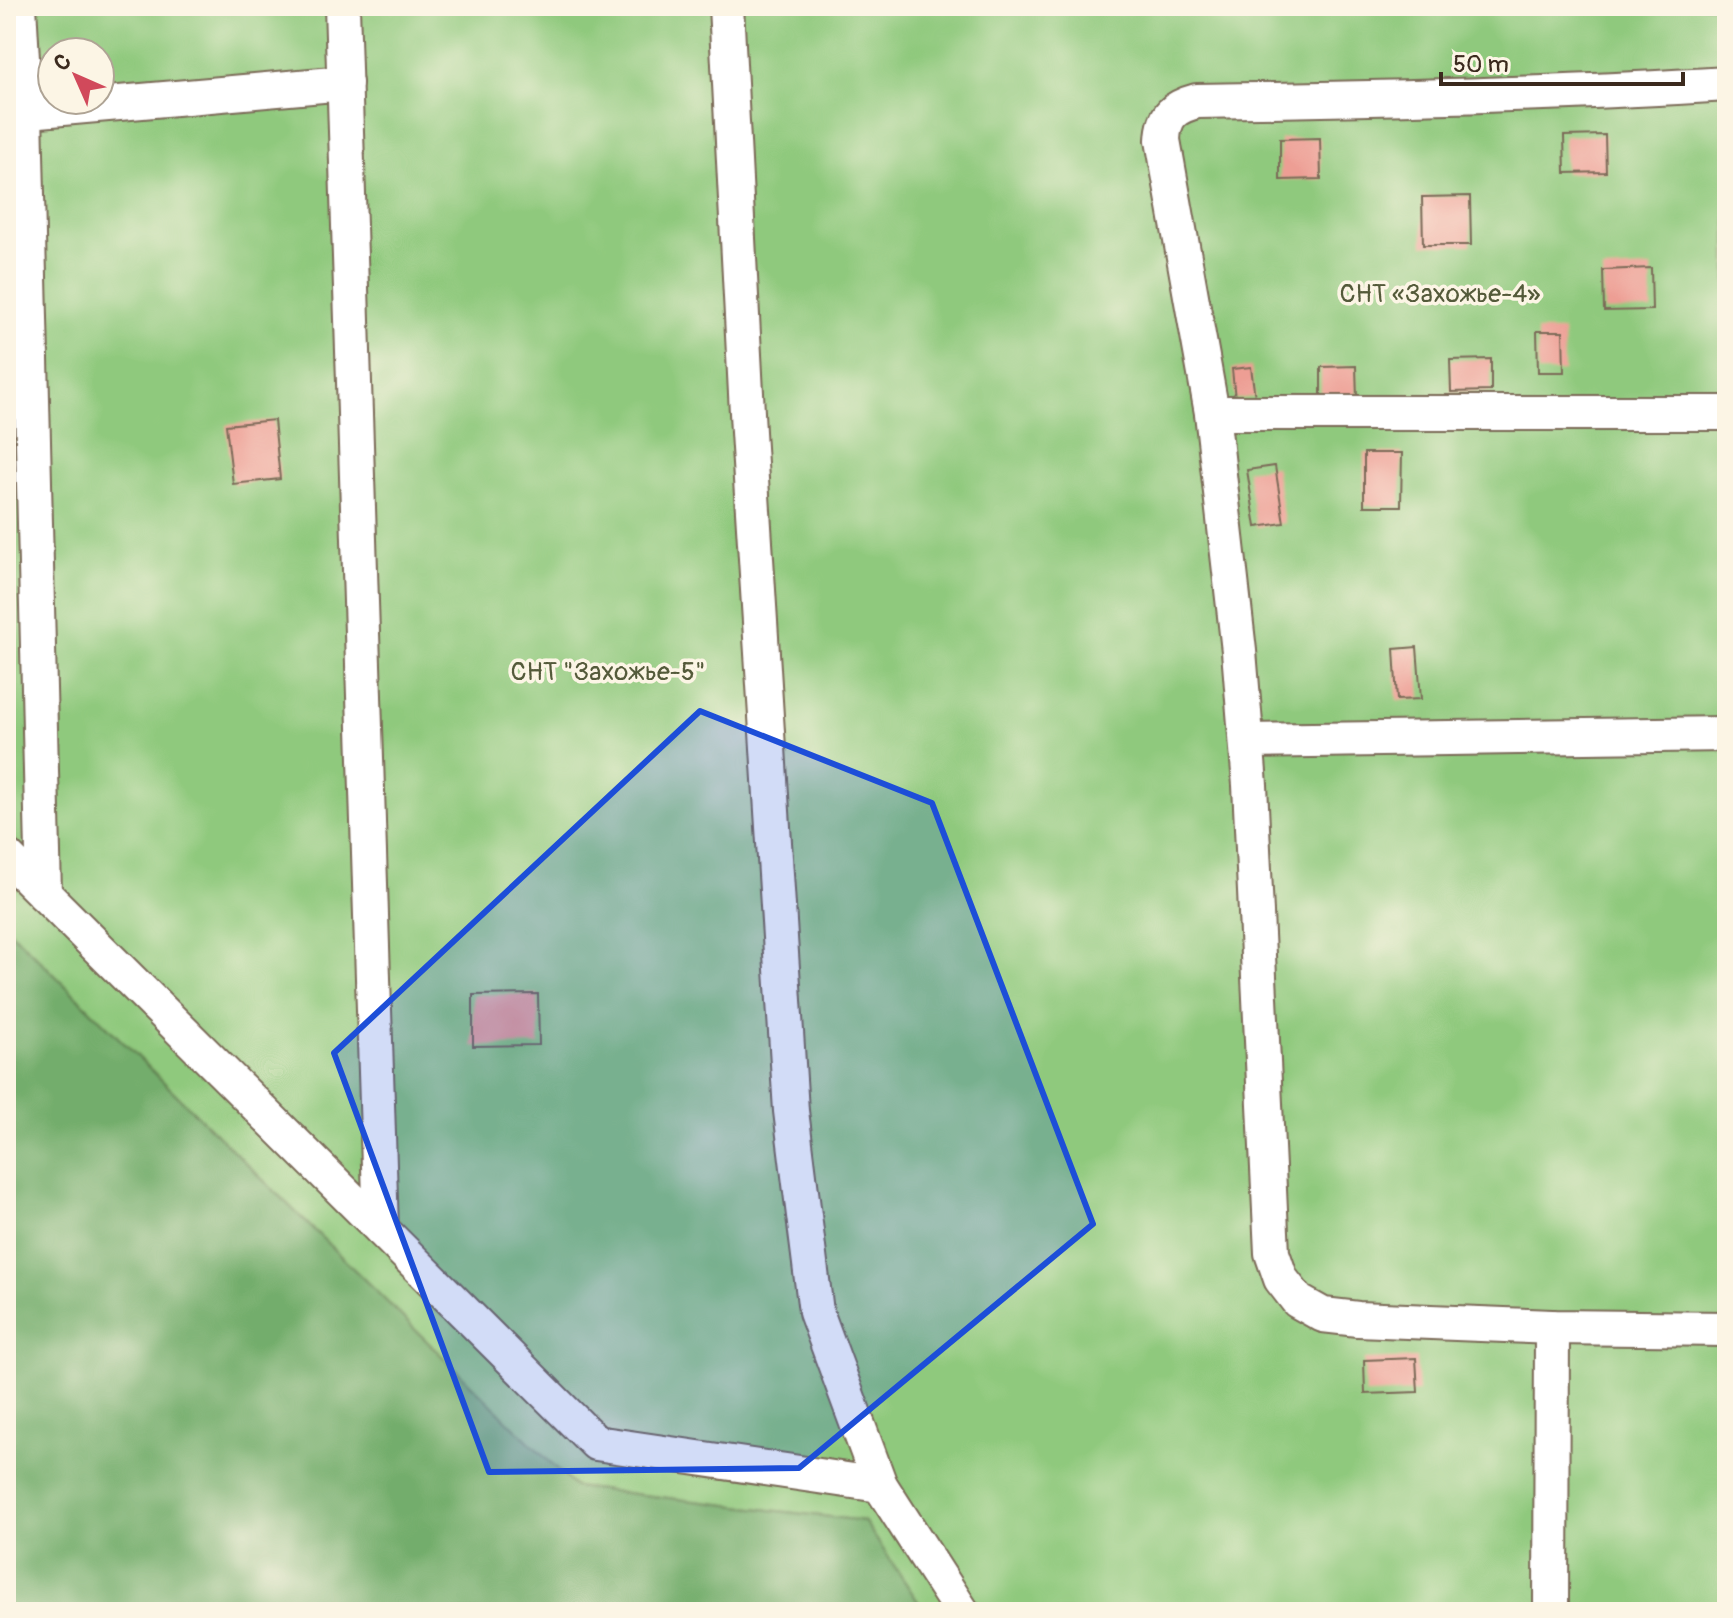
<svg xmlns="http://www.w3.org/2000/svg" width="1733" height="1618" font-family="Pangolin,sans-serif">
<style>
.green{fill:#8fc97d;stroke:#657a4e;stroke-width:2;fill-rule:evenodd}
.forest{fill:#73ad6c;stroke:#576c45;stroke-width:2}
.building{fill:#ed9e94}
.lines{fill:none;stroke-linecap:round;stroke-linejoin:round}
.minor-casing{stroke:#7b6b58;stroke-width:38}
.minor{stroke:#fff;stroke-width:34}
.marked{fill:#1d4ed8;fill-opacity:0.2;stroke:#1d4ed8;stroke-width:6;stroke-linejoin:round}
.labels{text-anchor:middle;stroke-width:7;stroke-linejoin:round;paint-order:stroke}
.park-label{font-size:26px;fill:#545a3a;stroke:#fcf5e5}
</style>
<rect width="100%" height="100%" fill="#fcf5e5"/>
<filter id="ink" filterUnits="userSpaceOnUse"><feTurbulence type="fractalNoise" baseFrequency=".0125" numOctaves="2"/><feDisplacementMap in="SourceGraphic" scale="16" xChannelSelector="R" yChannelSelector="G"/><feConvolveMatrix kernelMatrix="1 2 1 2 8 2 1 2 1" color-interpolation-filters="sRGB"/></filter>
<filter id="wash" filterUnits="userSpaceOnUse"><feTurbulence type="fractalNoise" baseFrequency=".006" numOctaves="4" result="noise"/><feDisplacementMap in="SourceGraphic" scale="32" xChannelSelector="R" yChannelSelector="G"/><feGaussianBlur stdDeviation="1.8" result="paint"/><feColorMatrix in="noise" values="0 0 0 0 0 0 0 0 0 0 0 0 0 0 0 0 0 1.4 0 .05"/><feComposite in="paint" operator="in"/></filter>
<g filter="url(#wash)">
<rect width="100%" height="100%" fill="#f2e3c5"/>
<path class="green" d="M6 6H1727V1612H925L864 1521 575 1487 6 927ZM52 52H100V100H52Z"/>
<path class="forest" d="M6 927 575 1487 864 1521 925 1612H6Z"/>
<g id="blocks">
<g class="building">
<path d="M1605 135 1606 172 1565 173 1564 136Z"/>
<path d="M1320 138 1321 179 1280 180V139Z"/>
<path d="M1470 196 1471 245H1423L1422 197Z"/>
<path d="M1651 268 1652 310 1604 311 1603 270Z"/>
<path d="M1537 331H1563L1564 372H1538Z"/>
<path d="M1491 359V391L1451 392 1450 360Z"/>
<path d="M1356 366 1357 398H1321V367Z"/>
<path d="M1251 367 1255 397 1235 399 1232 369Z"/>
<path d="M274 420 280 479 233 484 226 425Z"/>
<path d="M1364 453H1402L1401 506H1364Z"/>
<path d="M1275 466 1284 523 1256 527 1247 470Z"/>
<path d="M1417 647 1421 699 1397 700 1394 649Z"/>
<path d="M538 994 539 1045 473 1046V995Z"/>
<path d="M1416 1358 1418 1392 1365 1394 1364 1360Z"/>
</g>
</g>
</g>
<g filter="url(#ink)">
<use href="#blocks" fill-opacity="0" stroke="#7b6b58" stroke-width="2"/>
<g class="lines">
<defs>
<g id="minor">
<path d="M19 6 25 112 44 894"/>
<path d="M342 6 381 1229"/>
<path d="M726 6 748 432 791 1111 816 1312 880 1485 962 1612"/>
<path d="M1727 84C1551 95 1374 99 1197 101 1174 107 1164 115 1163 140L1212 413 1239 651 1250 785 1272 1253 1281 1279 1298 1301 1323 1315 1358 1319 1552 1327 1727 1329"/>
<path d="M6 113 345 83"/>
<path d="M1212 413H1727"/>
<path d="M1247 741 1727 734"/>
<path d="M6 856 596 1443 880 1485"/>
<path d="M1551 1612 1552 1327"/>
</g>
</defs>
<use href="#minor" class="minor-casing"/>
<use href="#minor" class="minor"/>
</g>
</g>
<path class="marked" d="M700 711 932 803 1093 1224 799 1468 489 1472 334 1053Z"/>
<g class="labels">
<g class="park-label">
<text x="1440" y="302">СНТ «Захожье-4»</text>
<text x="608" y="680">СНТ "Захожье-5"</text>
</g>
</g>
<rect width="1733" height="1618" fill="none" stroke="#fcf5e5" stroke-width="32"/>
<g transform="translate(76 76) rotate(315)"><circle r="38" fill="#fcf5e5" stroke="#afa495" stroke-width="2"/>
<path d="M0-6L14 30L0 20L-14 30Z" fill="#d1495b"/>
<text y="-12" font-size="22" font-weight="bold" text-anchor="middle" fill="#3b2a1e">С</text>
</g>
<path d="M1441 72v12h242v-12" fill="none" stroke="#3b2a1e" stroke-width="4"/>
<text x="1453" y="72" font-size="24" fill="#3b2a1e" stroke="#fcf5e5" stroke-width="6" paint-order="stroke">50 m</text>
</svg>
